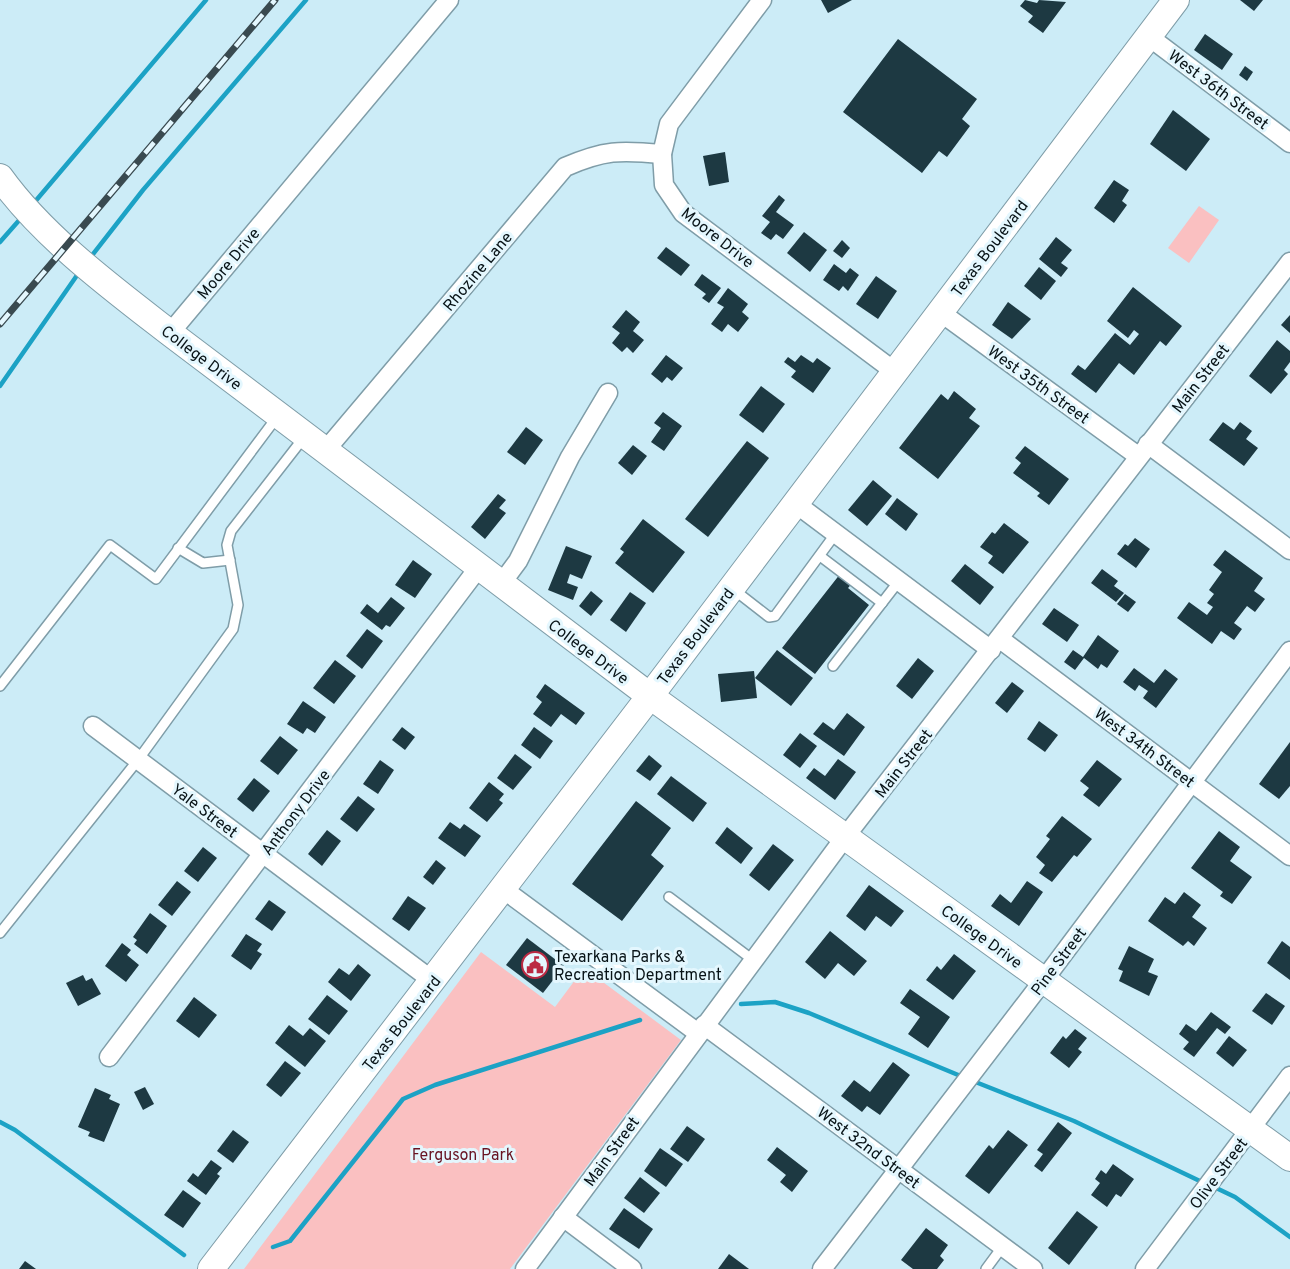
<svg xmlns="http://www.w3.org/2000/svg" width="1290" height="1269" font-family="Overpass,sans-serif">
<style>
.green{fill:#fac0c1}
.lines{fill:none;stroke-linecap:round;stroke-linejoin:round}
.stream{stroke:#1ca2c5;stroke-width:4.5}
.building{fill:#1d3942}
.lane-casing{stroke:#7f9da8;stroke-width:12}
.street-casing{stroke:#7f9da8;stroke-width:21}
.secondary-casing{stroke:#7f9da8;stroke-width:28}
.lane{stroke:#fff;stroke-width:9}
.street{stroke:#fff;stroke-width:18}
.secondary{stroke:#fff;stroke-width:26}
.rail-casing{stroke:#3a4a50;stroke-width:7}
.rail{stroke:#e4f7fe;stroke-width:4.5;stroke-dasharray:14;stroke-linecap:butt}
.labels{text-anchor:middle;stroke-width:6;stroke-linejoin:round;paint-order:stroke}
.street-label{font-size:16px;fill:#081317;stroke:#e4f7fe}
.poi-label{font-size:16px;fill:#081317;stroke:#e4f7fe;text-anchor:start}
.park-label{font-size:16px;fill:#681322;stroke:#e4f7fe}
</style>
<rect width="100%" height="100%" fill="#ccecf7"/>
<g class="green">
<path d="M1199 206 1219 220 1189 263 1168 248Z"/>
<path d="M481 952 555 1007 584 968 681 1040 510 1269H244Z"/>
</g>
<g class="lines">
<g class="stream">
<path d="M33 204 206 0"/>
<path d="M0 242 22 217"/>
<path d="M90 258 143 190 306 0"/>
<path d="M0 386 80 271"/>
<path d="M741 1004 775 1002 809 1013 963 1077"/>
<path d="M973 1081 1074 1121 1204 1183"/>
<path d="M0 1122 15 1130 184 1255"/>
<path d="M1212 1186 1235 1197 1290 1237"/>
<path d="M273 1247 290 1241 403 1099 435 1085 640 1020"/>
</g>
</g>
<g class="building">
<path d="M821 0H852L828 13Z"/>
<path d="M1025 0 1037 3 1039 0 1066 2 1043 33 1028 22 1033 16 1020 6Z"/>
<path d="M1240 0H1263L1254 11Z"/>
<path d="M1205 34 1233 54 1222 70 1194 50Z"/>
<path d="M898 39 977 99 962 119 970 126 947 157 939 151 922 173 843 112Z"/>
<path d="M1245 66 1253 72 1247 81 1239 75Z"/>
<path d="M1173 110 1210 139 1186 171 1150 144Z"/>
<path d="M725 152 729 182 709 186 703 156Z"/>
<path d="M1114 180 1129 190 1122 201 1127 205 1114 223 1094 208Z"/>
<path d="M779 195 785 200 776 212 794 225 783 239 776 234 771 240 761 233 770 222 762 216Z"/>
<path d="M804 232 827 250 810 272 787 253Z"/>
<path d="M1056 237 1072 250 1061 263 1068 268 1061 277 1039 259Z"/>
<path d="M842 240 850 248 842 258 833 251Z"/>
<path d="M666 247 690 265 681 276 657 258Z"/>
<path d="M834 264 846 273 850 268 859 275 848 291 843 286 839 291 823 280Z"/>
<path d="M1039 267 1056 281 1041 300 1024 286Z"/>
<path d="M702 274 721 288 709 303 702 298 706 294 694 285Z"/>
<path d="M876 276 897 291 878 319 856 304Z"/>
<path d="M1133 287 1182 326 1166 346 1160 341 1134 375 1119 363 1096 393 1071 374 1078 365 1085 370 1115 333 1130 345 1139 334 1134 330 1128 338 1107 321Z"/>
<path d="M728 288 748 304 742 312 749 318 738 332 728 324 722 332 711 324 724 307 717 303Z"/>
<path d="M1008 302 1031 319 1012 339 992 325Z"/>
<path d="M626 310 640 322 633 331 644 340 633 353 627 347 622 352 612 343 620 333 612 327Z"/>
<path d="M1290 315V333L1281 325Z"/>
<path d="M1277 340 1290 351V362L1284 370 1288 374 1271 394 1249 376Z"/>
<path d="M666 355 683 368 672 381 667 377 662 383 651 374Z"/>
<path d="M801 355 813 363 817 358 831 368 813 393 791 377 796 371 784 362 788 357 795 362Z"/>
<path d="M761 386 785 404 763 433 739 415Z"/>
<path d="M954 391 976 409 969 418 980 426 938 479 899 448 941 394 948 400Z"/>
<path d="M663 412 682 426 664 451 651 442 661 428 654 423Z"/>
<path d="M1223 422 1234 430 1240 422 1252 431 1246 439 1258 448 1244 466 1209 440Z"/>
<path d="M526 427 543 440 525 465 507 452Z"/>
<path d="M747 441 769 458 708 537 685 519Z"/>
<path d="M633 445 647 456 632 475 618 463Z"/>
<path d="M1025 446 1069 479 1049 505 1037 496 1040 493 1013 473 1021 463 1015 458Z"/>
<path d="M873 480 892 496 867 526 848 510Z"/>
<path d="M498 494 506 500 499 508 506 513 485 539 471 527Z"/>
<path d="M897 498 918 514 906 531 885 514Z"/>
<path d="M643 519 685 552 653 593 615 563 624 552 620 549Z"/>
<path d="M1004 523 1029 542 1003 574 988 563 993 556 980 547 992 532 995 534Z"/>
<path d="M1135 538 1150 549 1136 568 1117 554 1125 544 1128 546Z"/>
<path d="M566 546 592 556 582 579 570 574 567 583 578 587 573 600 548 590Z"/>
<path d="M1225 550 1263 578 1254 591 1265 599 1255 612 1247 606 1234 623 1242 629 1234 640 1221 631 1212 644 1177 618 1189 602 1207 615 1213 607 1207 603 1214 594 1209 590 1222 572 1213 565Z"/>
<path d="M413 560 432 574 415 598 395 585Z"/>
<path d="M965 564 994 587 980 605 951 581Z"/>
<path d="M844 569 856 579 848 588 869 605 815 674 782 648Z"/>
<path d="M1102 569 1118 581 1114 586 1124 593 1116 602 1091 583Z"/>
<path d="M591 591 603 601 591 616 579 606Z"/>
<path d="M630 592 646 603 626 632 610 620Z"/>
<path d="M1125 594 1136 602 1128 612 1117 604Z"/>
<path d="M391 597 405 608 390 627 386 625 382 630 360 613 367 604 378 613Z"/>
<path d="M1054 608 1079 625 1067 642 1042 624Z"/>
<path d="M367 629 383 641 362 669 346 656Z"/>
<path d="M1098 635 1119 651 1107 668 1101 664 1098 669 1084 658 1075 670 1064 662 1073 650 1083 657Z"/>
<path d="M777 650 813 678 791 706 755 678Z"/>
<path d="M918 658 934 671 912 699 896 686Z"/>
<path d="M335 660 356 676 334 704 313 688Z"/>
<path d="M1134 668 1154 683 1165 669 1178 679 1156 708 1143 698 1148 691 1139 685 1135 691 1123 682Z"/>
<path d="M754 671 757 698 721 702 718 674Z"/>
<path d="M1012 682 1024 691 1007 713 995 703Z"/>
<path d="M545 684 585 713 576 725 561 714 551 727 533 714 542 702 536 697Z"/>
<path d="M303 701 326 717 315 733 307 728 303 734 287 724Z"/>
<path d="M847 713 865 727 844 756 813 734 823 722 834 730Z"/>
<path d="M1039 721 1058 735 1045 752 1027 739Z"/>
<path d="M402 727 415 737 405 750 392 740Z"/>
<path d="M534 727 553 741 540 759 521 745Z"/>
<path d="M800 733 817 746 800 768 783 755Z"/>
<path d="M280 736 298 750 278 775 260 761Z"/>
<path d="M1290 742V786L1279 799 1259 784Z"/>
<path d="M515 754 532 767 513 790 497 778Z"/>
<path d="M649 755 662 766 650 781 636 771Z"/>
<path d="M838 759 856 772 835 800 806 778 814 768 825 776Z"/>
<path d="M380 760 394 770 378 794 363 784Z"/>
<path d="M1097 760 1122 779 1099 807 1083 795 1089 788 1080 781Z"/>
<path d="M671 776 707 803 693 822 657 794Z"/>
<path d="M254 778 270 791 253 812 237 799Z"/>
<path d="M489 782 504 794 499 800 503 803 487 822 469 808Z"/>
<path d="M358 796 375 809 357 832 340 819Z"/>
<path d="M636 801 671 828 651 855 664 866 622 921 572 884Z"/>
<path d="M1062 816 1092 839 1077 857 1074 855 1052 882 1039 873 1045 865 1036 857 1050 839 1046 836Z"/>
<path d="M450 822 460 829 464 824 481 836 465 857 438 838Z"/>
<path d="M727 827 753 848 741 864 715 843Z"/>
<path d="M327 830 341 841 322 866 308 854Z"/>
<path d="M1219 831 1240 847 1230 861 1252 877 1232 904 1220 896 1223 892 1191 868Z"/>
<path d="M773 844 794 860 769 891 749 875Z"/>
<path d="M203 847 217 858 198 882 184 871Z"/>
<path d="M436 860 446 868 433 885 423 877Z"/>
<path d="M177 881 191 892 172 916 158 905Z"/>
<path d="M1027 881 1043 892 1019 926 991 906 1000 894 1011 903Z"/>
<path d="M869 885 904 911 891 927 876 916 865 931 846 916Z"/>
<path d="M1184 892 1201 905 1192 917 1207 928 1194 946 1188 941 1183 946 1148 921 1165 897 1175 904Z"/>
<path d="M408 896 426 908 409 931 392 919Z"/>
<path d="M269 900 286 912 272 931 255 919Z"/>
<path d="M150 913 167 926 147 954 134 944 137 940 133 937Z"/>
<path d="M830 931 867 961 854 976 838 963 825 979 805 962Z"/>
<path d="M246 934 262 944 257 951 262 954 251 970 231 956Z"/>
<path d="M527 938 564 966 543 993 506 965Z"/>
<path d="M1282 941 1290 947V980L1267 963Z"/>
<path d="M122 943 131 950 127 955 139 965 126 982 105 966Z"/>
<path d="M1129 946 1154 959 1148 972 1158 976 1149 996 1119 981 1123 971 1118 969Z"/>
<path d="M954 954 976 971 953 1000 926 980 937 966 941 970Z"/>
<path d="M358 964 371 975 351 1001 328 982 339 968 349 975Z"/>
<path d="M83 975 86 981 92 978 101 994 78 1006 66 983Z"/>
<path d="M910 989 950 1017 928 1048 908 1034 920 1017 900 1003Z"/>
<path d="M1266 993 1285 1006 1272 1025 1252 1011Z"/>
<path d="M327 995 348 1011 329 1035 308 1019Z"/>
<path d="M194 997 217 1015 199 1038 176 1021Z"/>
<path d="M1211 1012 1231 1027 1225 1034 1217 1028 1194 1057 1183 1049 1189 1042 1179 1034 1186 1024 1196 1031Z"/>
<path d="M289 1025 303 1036 310 1028 326 1041 305 1067 275 1043Z"/>
<path d="M1075 1029 1087 1038 1078 1049 1082 1052 1069 1068 1050 1053 1063 1036 1066 1039Z"/>
<path d="M1229 1036 1247 1050 1233 1067 1216 1053Z"/>
<path d="M285 1061 301 1073 281 1097 266 1085Z"/>
<path d="M893 1062 910 1075 880 1115 867 1106 862 1112 841 1096 854 1080 870 1092Z"/>
<path d="M145 1087 154 1104 143 1110 134 1092Z"/>
<path d="M95 1088 111 1095 109 1099 120 1104 104 1142 88 1136 90 1132 78 1127Z"/>
<path d="M1058 1122 1072 1133 1042 1172 1034 1166 1043 1154 1037 1150Z"/>
<path d="M687 1126 705 1139 688 1162 670 1149Z"/>
<path d="M233 1130 249 1142 233 1163 217 1151Z"/>
<path d="M1008 1130 1028 1145 989 1194 965 1176 989 1145 993 1149Z"/>
<path d="M777 1147 808 1171 792 1192 780 1182 786 1175 767 1160Z"/>
<path d="M660 1148 683 1164 666 1187 644 1171Z"/>
<path d="M211 1160 222 1168 217 1174 220 1176 206 1195 187 1181 193 1173 198 1177Z"/>
<path d="M1113 1164 1134 1179 1121 1197 1116 1194 1107 1207 1091 1195 1100 1183 1095 1179 1101 1170 1106 1174Z"/>
<path d="M640 1177 660 1193 644 1213 624 1198Z"/>
<path d="M183 1190 201 1203 183 1228 164 1215Z"/>
<path d="M624 1208 653 1229 639 1249 609 1229Z"/>
<path d="M1077 1211 1098 1227 1069 1265 1048 1248Z"/>
<path d="M926 1228 948 1245 940 1256 944 1260 937 1269H913L901 1260Z"/>
<path d="M729 1254 749 1269H718Z"/>
<path d="M25 1261 36 1269H19Z"/>
</g>
<g class="lines">
<defs>
<g id="lane">
<path d="M178 548 203 563 230 560"/>
<path d="M820 556 882 603"/>
<path d="M733 589 769 617 775 616 836 533"/>
<path d="M833 666 899 581"/>
<path d="M0 686 110 545 156 579 277 417"/>
<path d="M669 897 753 960"/>
<path d="M0 933 138 760 233 629 238 605 227 545 231 531 305 436"/>
<path d="M986 1269 1003 1246"/>
</g>
<g id="street">
<path d="M762 0 669 124 662 154 664 185 683 213 894 371"/>
<path d="M1148 36 1290 143"/>
<path d="M940 312 1138 456"/>
<path d="M170 333 449 0"/>
<path d="M1148 444 1290 550"/>
<path d="M325 451 565 167C604 150 620 150 662 154"/>
<path d="M795 503 991 650"/>
<path d="M501 584 518 561 570 457 608 393"/>
<path d="M1000 639 1290 856"/>
<path d="M93 726 433 981"/>
<path d="M503 889 698 1033"/>
<path d="M704 1025 1033 1269"/>
<path d="M109 1057 479 567"/>
<path d="M563 1217 632 1269"/>
<path d="M525 1269 845 837 1290 262"/>
<path d="M822 1269 1043 981 1290 651"/>
<path d="M1145 1269 1290 1076"/>
</g>
<g id="secondary">
<path d="M0 177C43 237 112 288 170 333L650 696 1290 1158"/>
<path d="M211 1269 650 696 1176 0"/>
</g>
</defs>
<use href="#lane" class="lane-casing"/>
<use href="#street" class="street-casing"/>
<use href="#secondary" class="secondary-casing"/>
<use href="#lane" class="lane"/>
<use href="#street" class="street"/>
<use href="#secondary" class="secondary"/>
<defs>
<path id="rail" d="M0 324 275 0"/>
</defs>
<use href="#rail" class="rail-casing"/>
<use href="#rail" class="rail"/>
</g>
<defs>
<symbol id="civic-ring" viewBox="-11 -11 22 22"><circle r="9.5" fill="#e4f7fe" stroke="#bb2a43" stroke-width="1.5"/><path d="M-.6-6.5H3V-4.5H.6V-3L4-1V1h2V6H-6V1h2V-1L-.6-3ZM-1.2 2.5V6h2.4V2.5Z" fill="#bb2a43"/></symbol>
</defs>
<g fill-rule="evenodd">
<use href="#civic-ring" x="520" y="950" width="30" height="30"/>
</g>
<g class="labels">
<g class="street-label">
<text transform="translate(1219 89) rotate(37)" y="6">West 36th Street</text>
<text transform="translate(718 237) rotate(38)" y="6">Moore Drive</text>
<text transform="translate(989 248) rotate(-53)" y="6">Texas Boulevard</text>
<text transform="translate(228 263) rotate(-50)" y="6">Moore Drive</text>
<text transform="translate(477 271) rotate(-50)" y="6">Rhozine Lane</text>
<text transform="translate(202 357) rotate(37)" y="6">College Drive</text>
<text transform="translate(1200 378) rotate(-52)" y="6">Main Street</text>
<text transform="translate(1039 384) rotate(36)" y="6">West 35th Street</text>
<text transform="translate(695 636) rotate(-53)" y="6">Texas Boulevard</text>
<text transform="translate(589 651) rotate(37)" y="6">College Drive</text>
<text transform="translate(1145 747) rotate(37)" y="6">West 34th Street</text>
<text transform="translate(903 763) rotate(-52)" y="6">Main Street</text>
<text transform="translate(205 810) rotate(37)" y="6">Yale Street</text>
<text transform="translate(295 812) rotate(-53)" y="6">Anthony Drive</text>
<text transform="translate(982 936) rotate(36)" y="6">College Drive</text>
<text transform="translate(1058 961) rotate(-53)" y="6">Pine Street</text>
<text transform="translate(401 1023) rotate(-52)" y="6">Texas Boulevard</text>
<text transform="translate(869 1147) rotate(37)" y="6">West 32nd Street</text>
<text transform="translate(611 1151) rotate(-54)" y="6">Main Street</text>
<text transform="translate(1218 1173) rotate(-53)" y="6">Olive Street</text>
</g>
<g class="poi-label">
<text x="554" y="962">Texarkana Parks &amp;<tspan x="554" dy="18">Recreation Department</tspan></text>
</g>
<g class="park-label">
<text x="463" y="1160">Ferguson Park</text>
</g>
</g>
</svg>
